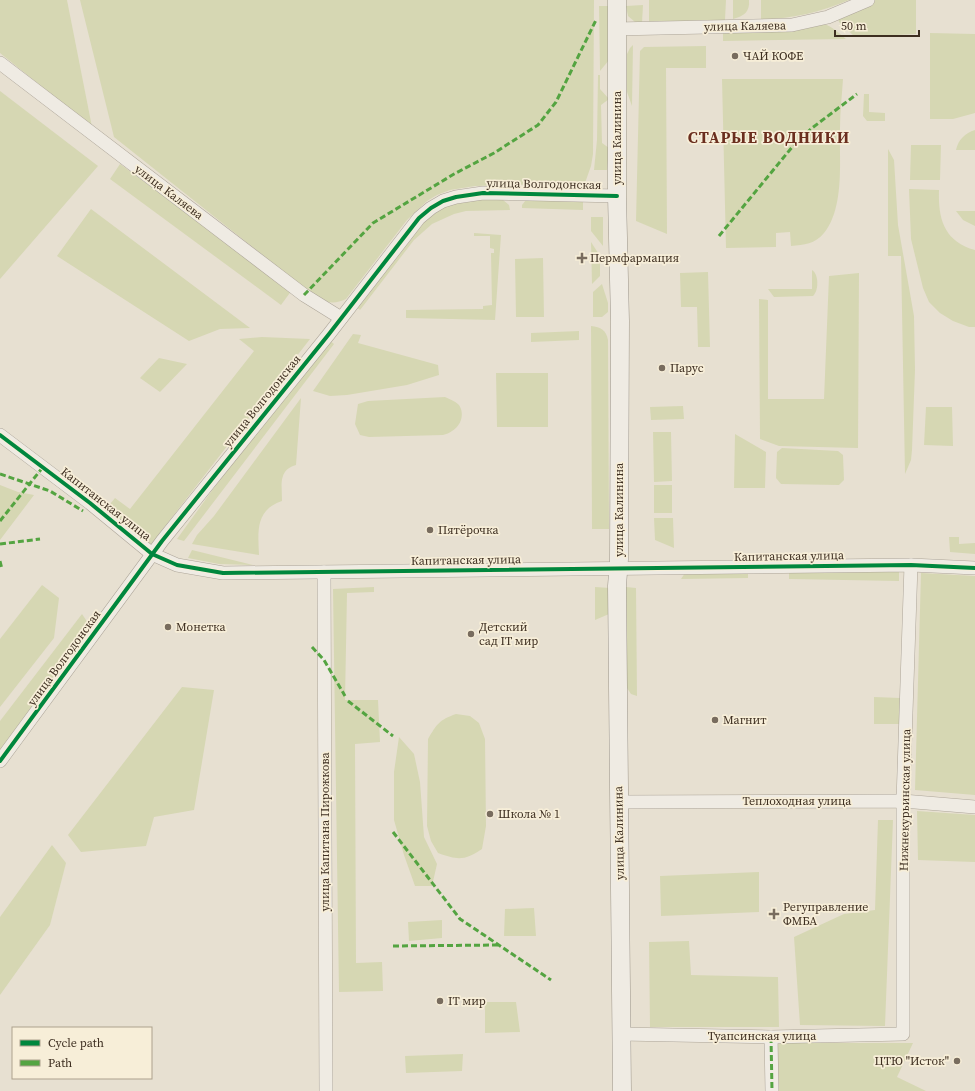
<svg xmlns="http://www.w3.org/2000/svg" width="975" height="1091" font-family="'Source Serif 4',serif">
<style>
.green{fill:#d6d7b3}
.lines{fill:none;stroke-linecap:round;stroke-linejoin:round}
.minor-casing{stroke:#ada599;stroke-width:14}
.secondary-casing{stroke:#9c958a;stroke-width:19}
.minor{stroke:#efebe3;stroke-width:13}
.secondary{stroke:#efebe3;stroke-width:18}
.quiet{stroke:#54a441;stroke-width:3;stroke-dasharray:6 3;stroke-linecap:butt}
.cycleway-casing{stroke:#f7eed8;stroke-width:6}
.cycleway{stroke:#00873e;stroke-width:4}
.poi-dot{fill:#786c5e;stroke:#f7eed8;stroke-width:1.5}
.labels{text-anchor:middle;stroke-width:3.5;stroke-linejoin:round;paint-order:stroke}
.street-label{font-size:12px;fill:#3d2e20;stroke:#f7eed8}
.poi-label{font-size:12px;fill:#3d2e20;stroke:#f7eed8;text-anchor:start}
.district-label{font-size:16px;font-weight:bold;letter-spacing:1px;fill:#6b2e1e;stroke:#f7eed8}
</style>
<rect width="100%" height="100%" fill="#e7e0d1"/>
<g class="green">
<path d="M0 0H67L92 127 0 53Z"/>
<path d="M80 0H594L593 154 591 166 585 183 475 186 450 190 437 195 427 201 407 220 346 299C336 304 328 303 318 299L114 137Z"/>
<path d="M649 0H726L725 20 649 22Z"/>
<path d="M733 0H749C750 12 744 16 733 19Z"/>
<path d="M761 0H849C820 12 793 19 761 19Z"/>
<path d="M875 0H916V34L855 37 839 22 838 18 841 14Z"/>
<path d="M643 5 642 23 635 22 628 16 626 6Z"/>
<path d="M599 6H609V60L600 71Z"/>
<path d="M820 24C831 24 837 32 846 39L723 41V32C752 31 792 35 820 24Z"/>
<path d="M930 33 975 34V113L953 119H930Z"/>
<path d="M633 45 632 106 627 92V54L630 48Z"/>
<path d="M706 46V68H666L667 234 636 221 640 51 644 47Z"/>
<path d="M598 75H600V89L609 99 601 105 602 143 609 148 607 170H594L597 140Z"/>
<path d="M722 79H843C842 95 840 111 840 128 839 159 845 207 824 233 815 244 804 245 791 246L790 232 776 233V247L726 248Z"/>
<path d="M0 91 98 166 0 279Z"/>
<path d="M864 94H869V112L885 113V121H867L863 116Z"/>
<path d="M975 130V150H956C958 140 965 133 975 130Z"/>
<path d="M911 145H941L940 180H910Z"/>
<path d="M888 149 894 160 898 225 914 316 915 370 912 450 911 460 905 474 901 256H888Z"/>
<path d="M120 164 292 290 281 305 110 179Z"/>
<path d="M909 189 939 190C938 219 944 241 975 250V327H969L953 321 940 313 929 302 923 288 911 239Z"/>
<path d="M476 198 503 200 509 205 510 210 466 211 454 214 432 224 414 240 360 310 355 306 411 236 429 216 446 205Z"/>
<path d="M526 200H583V210L522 208V205Z"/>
<path d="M91 209 250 328 220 329 189 341 57 256Z"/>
<path d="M956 211H975V226L963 220Z"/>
<path d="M591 217H603V246L591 231Z"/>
<path d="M474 233 501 235 495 320 406 318V310L483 309V306L492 305 491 253H494V249L490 248V236H474Z"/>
<path d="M591 242 600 256V276L592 284Z"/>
<path d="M543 258 544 317H516L515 259Z"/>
<path d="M812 270C819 274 819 291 813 296L774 297 768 289H812Z"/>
<path d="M708 272 710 347H698L697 307H681L680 273Z"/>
<path d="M859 273 858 448 779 446 760 439 759 299 768 300V399H824L829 276Z"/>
<path d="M602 284 608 303V312L602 317H593V292Z"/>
<path d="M591 326C601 327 606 330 608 340L609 529H592Z"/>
<path d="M579 331V340L531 342V333Z"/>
<path d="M353 334 361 335 358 343 438 365 439 375 407 385 347 395 330 396 313 391Z"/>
<path d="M262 337 310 339 149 547 105 510 115 498 130 509 254 351 239 339Z"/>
<path d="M329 340 334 344 184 541 177 539 224 474Z"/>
<path d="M159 358 187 364 160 392 140 378Z"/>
<path d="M496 373H548V427H497Z"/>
<path d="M445 397C449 399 455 401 459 405 465 414 461 426 452 431 450 433 446 434 443 435L369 437 360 435 355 424 358 404 368 401Z"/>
<path d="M301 398 296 465C278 470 282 485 282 501 255 510 258 532 259 555L192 544 197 535 214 516Z"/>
<path d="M683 406 684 419 651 420 650 407Z"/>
<path d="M926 407H952L953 446 924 445Z"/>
<path d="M653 432H671L672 481 654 482Z"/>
<path d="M735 434 766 452 765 488H734Z"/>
<path d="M782 448 838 451 843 455 844 480 839 485 781 484 776 478 777 452Z"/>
<path d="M0 485 18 492 34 495 0 540Z"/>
<rect x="654" y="485" width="18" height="28"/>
<path d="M654 518H673L674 548 655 540Z"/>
<path d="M949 537H959V544L975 543V554L950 552Z"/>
<path d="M192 550 253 565 219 564 188 558Z"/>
<path d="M789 568H899V581L789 579Z"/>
<path d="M748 572V578L681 579 685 573Z"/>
<path d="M921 573 975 576V795L915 790Z"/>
<path d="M42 585 59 598 54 638 0 707V639Z"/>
<path d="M374 587V592L347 593 345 700H378L380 742 355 744 356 963 382 962 383 991 339 992 333 589Z"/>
<path d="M595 587 610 588 609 614 595 620Z"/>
<path d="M626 587 636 588 637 696 631 694 627 688Z"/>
<path d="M82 614 88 623 87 633 0 750V721Z"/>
<path d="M182 687 214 690 194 810 154 817 146 846 81 852 68 835Z"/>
<path d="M874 697 900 698V724H874Z"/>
<path d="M456 714 470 716 479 723 485 739 486 826 482 849C464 861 458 860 438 853L431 841 427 826 428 739C437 724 439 720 456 714Z"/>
<path d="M399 737 414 754 420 782 424 837 437 864 432 886H415L404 855 394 820V772Z"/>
<path d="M917 811 975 815V862L918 860Z"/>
<path d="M878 820H893L885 1026 800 1025 794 937 844 914 875 910Z"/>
<path d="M52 845 66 863 50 925 0 995V917Z"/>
<path d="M759 872V912L661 916 660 876Z"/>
<path d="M534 908 536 936H504L505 909Z"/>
<path d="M442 920V938L409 941 408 922Z"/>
<path d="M689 941 691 975 778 977 779 1027H650L649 942Z"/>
<path d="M485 1002H516L520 1032 485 1033Z"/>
<path d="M777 1043H913L897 1077 926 1091H777Z"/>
<path d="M463 1054 462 1071 406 1073 405 1056Z"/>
</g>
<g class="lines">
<defs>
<g id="minor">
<path d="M616 29 792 25 828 17 868 0"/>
<path d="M0 63 304 295 341 318"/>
<path d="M0 435 90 503 152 554 177 565 223 573 911 565 975 568"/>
<path d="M324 572 326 1091"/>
<path d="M0 761 162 541 329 334 419 218 431 208 443 201 456 197 483 193 617 196"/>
<path d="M619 802 903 801 975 807"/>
<path d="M621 1034 771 1037 903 1034V801L911 565"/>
<path d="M771 1037 772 1091"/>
</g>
<path id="secondary" d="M617 0V196L620 321 619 559 617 586 622 1091"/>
</defs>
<use href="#minor" class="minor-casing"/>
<use href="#secondary" class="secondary-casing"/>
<use href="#minor" class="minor"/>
<use href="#secondary" class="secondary"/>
<g class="quiet">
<path d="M719 236 793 146 812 128 857 94"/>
<path d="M304 295 373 223 454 174 494 153 538 125 556 102 596 20"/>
<path d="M0 474 50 491 83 511"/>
<path d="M0 521 43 467"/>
<path d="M0 544 40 539"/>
<path d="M0 561 2 569"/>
<path d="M312 647 324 660 345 696"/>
<path d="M348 701 393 736"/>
<path d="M393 832 460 919 551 980"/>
<path d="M393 946 499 945"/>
<path d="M771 1037 772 1091"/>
</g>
<defs>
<g id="cycleway">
<path d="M0 435 90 503 152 554 177 565 223 573 911 565 975 568"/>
<path d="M0 761 162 541 329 334 419 218 431 208 443 201 456 197 483 193 617 196"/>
</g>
</defs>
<use href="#cycleway" class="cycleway-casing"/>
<use href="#cycleway" class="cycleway"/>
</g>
<g class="poi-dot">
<circle cx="735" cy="56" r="4"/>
<path d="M580 252h4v4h4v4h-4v4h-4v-4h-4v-4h4z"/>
<circle cx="662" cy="368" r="4"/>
<circle cx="430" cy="530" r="4"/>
<circle cx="168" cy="627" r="4"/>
<circle cx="471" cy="634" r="4"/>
<circle cx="715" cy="720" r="4"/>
<circle cx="490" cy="814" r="4"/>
<path d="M772 908h4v4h4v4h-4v4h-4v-4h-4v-4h4z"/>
<circle cx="440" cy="1001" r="4"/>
<circle cx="957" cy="1061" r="4"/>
</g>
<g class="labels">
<g class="street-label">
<text transform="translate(745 26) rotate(-1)" y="4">улица Каляева</text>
<text transform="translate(617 138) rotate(-90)" y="4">улица Калинина</text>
<text transform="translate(544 184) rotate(1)" y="4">улица Волгодонская</text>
<text transform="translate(169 192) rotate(37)" y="4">улица Каляева</text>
<text transform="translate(262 401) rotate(-51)" y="4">улица Волгодонская</text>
<text transform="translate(106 504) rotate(38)" y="4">Капитанская улица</text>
<text transform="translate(619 510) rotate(-90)" y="4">улица Калинина</text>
<text transform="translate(789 556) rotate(-1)" y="4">Капитанская улица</text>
<text transform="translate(466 560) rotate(-1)" y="4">Капитанская улица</text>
<text transform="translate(64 658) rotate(-54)" y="4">улица Волгодонская</text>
<text transform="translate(905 800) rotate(-89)" y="4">Нижнекурьинская улица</text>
<text x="797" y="805">Теплоходная улица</text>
<text transform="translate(325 832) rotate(-90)" y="4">улица Капитана Пирожкова</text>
<text transform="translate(619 833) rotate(-91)" y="4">улица Калинина</text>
<text x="762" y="1040">Туапсинская улица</text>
</g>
<g class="poi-label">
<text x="743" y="60">ЧАЙ КОФЕ</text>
<text x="590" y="262">Пермфармация</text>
<text x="670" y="372">Парус</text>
<text x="438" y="534">Пятёрочка</text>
<text x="176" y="631">Монетка</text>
<text x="479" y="631">Детский<tspan x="479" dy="14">сад IT мир</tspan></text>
<text x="723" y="724">Магнит</text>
<text x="498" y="818">Школа № 1</text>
<text x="783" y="911">Регуправление<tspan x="783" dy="14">ФМБА</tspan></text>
<text x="448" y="1005">IT мир</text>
<text x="949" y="1065" text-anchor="end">ЦТЮ "Исток"</text>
</g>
<g class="district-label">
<text x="769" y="143">СТАРЫЕ ВОДНИКИ</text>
</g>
</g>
<rect x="12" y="1027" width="140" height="52" fill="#f7eed8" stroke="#ada18e"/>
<rect x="20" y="1040" width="20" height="6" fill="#00873e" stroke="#ada18e"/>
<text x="48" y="1047" font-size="12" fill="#3d2e20">Cycle path</text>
<rect x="20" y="1060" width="20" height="6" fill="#54a441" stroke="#ada18e"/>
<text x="48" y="1067" font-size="12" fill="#3d2e20">Path</text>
<path d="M835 30v6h84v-6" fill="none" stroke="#3d2e20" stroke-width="2"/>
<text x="841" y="30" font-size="12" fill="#3d2e20" stroke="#f7eed8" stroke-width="3" paint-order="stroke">50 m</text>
</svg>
